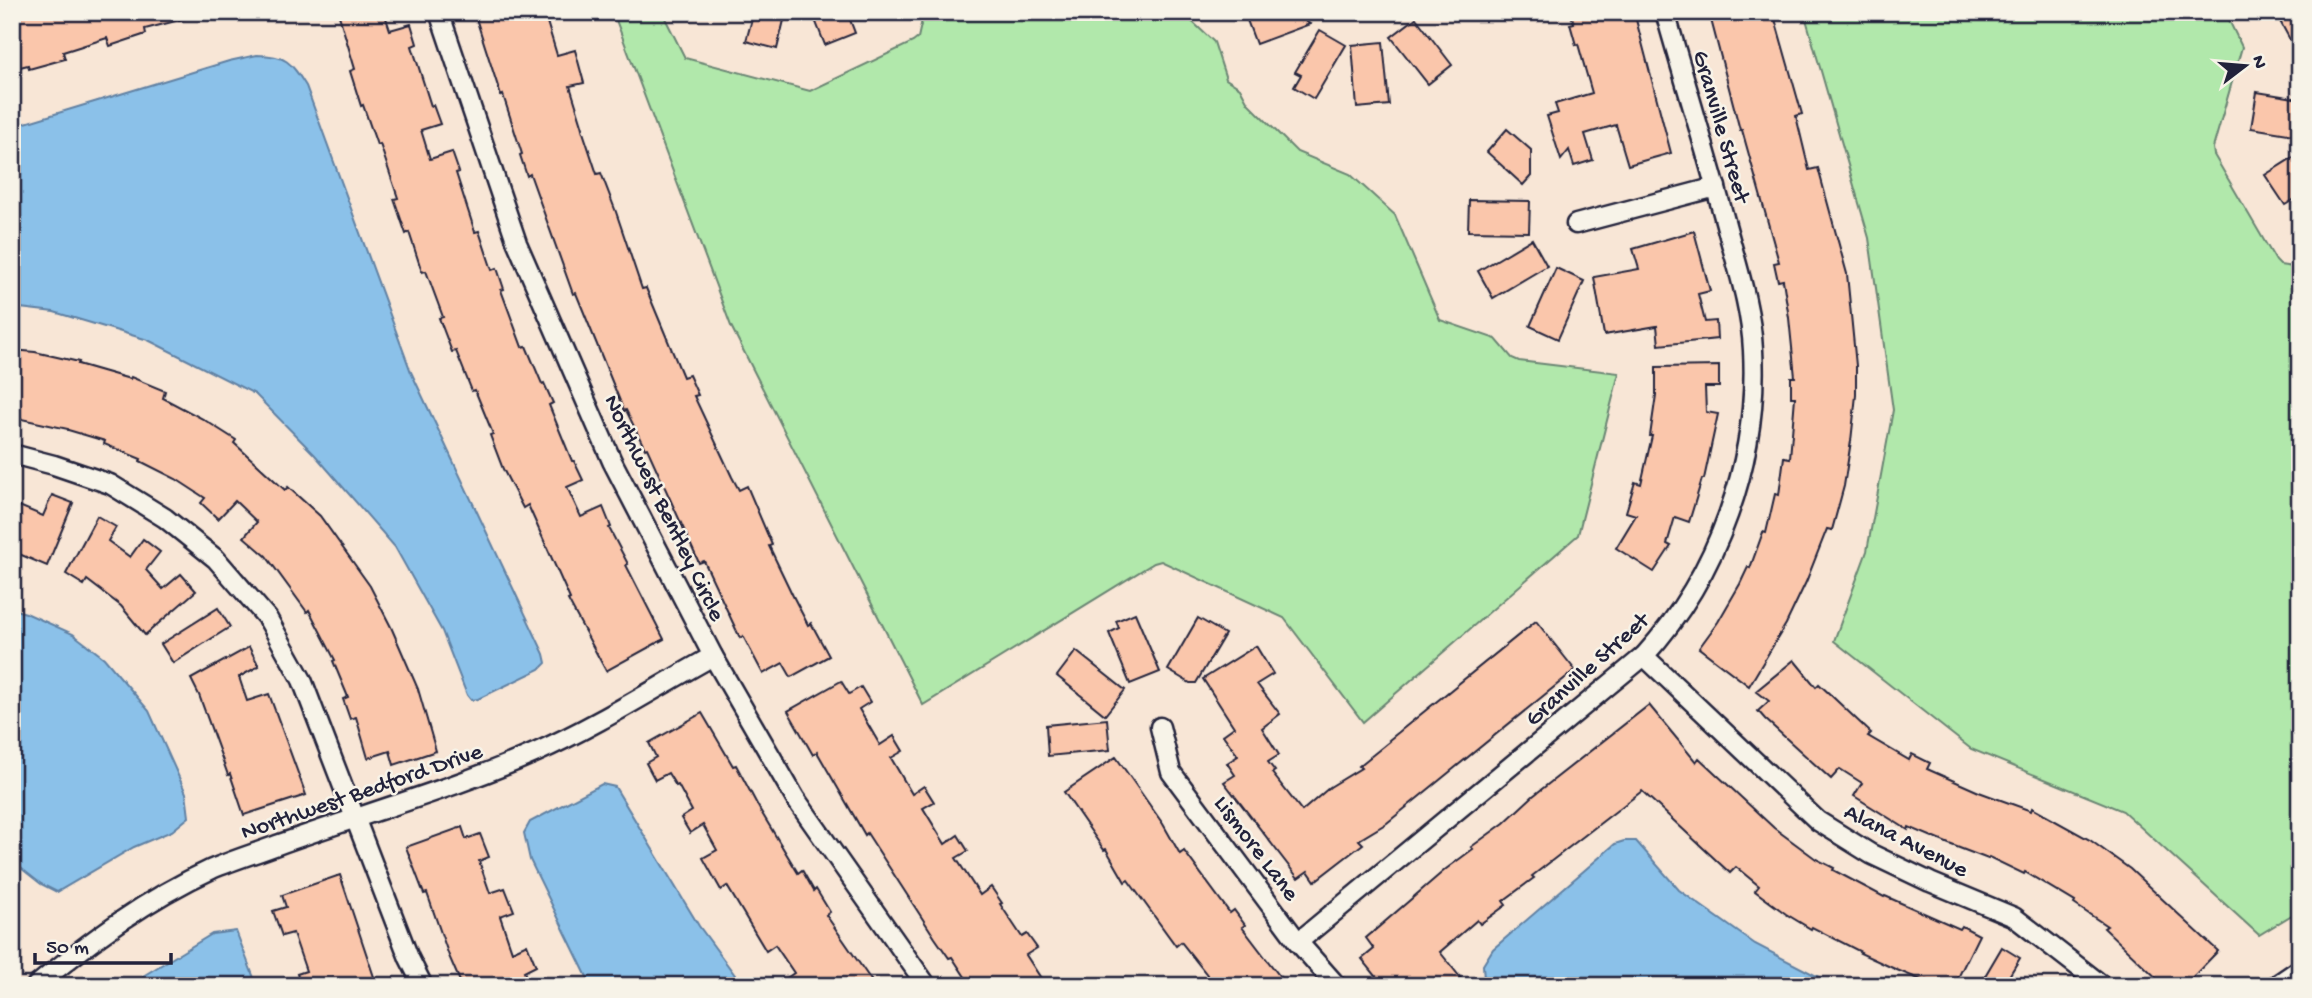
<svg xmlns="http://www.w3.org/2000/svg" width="2312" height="998" font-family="'Gochi Hand',sans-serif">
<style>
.green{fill:#b1e8ab;stroke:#6a8573;stroke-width:2}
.water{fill:#8bc1e9;stroke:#6181a3;stroke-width:2}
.building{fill:#fac6ab;stroke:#22223b;stroke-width:2}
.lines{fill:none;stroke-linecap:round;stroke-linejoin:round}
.street-casing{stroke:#22223b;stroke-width:23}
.street{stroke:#f7f3e8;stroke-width:18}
.labels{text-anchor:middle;stroke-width:5;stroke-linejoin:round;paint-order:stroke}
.street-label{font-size:24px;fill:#22223b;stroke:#f7f3e8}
</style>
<rect width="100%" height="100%" fill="#f8e6d6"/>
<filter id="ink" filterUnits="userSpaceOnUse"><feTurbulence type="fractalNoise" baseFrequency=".0143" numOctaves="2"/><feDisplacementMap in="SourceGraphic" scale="14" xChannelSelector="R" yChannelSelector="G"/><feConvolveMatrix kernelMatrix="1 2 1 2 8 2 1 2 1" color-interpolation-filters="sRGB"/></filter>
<g filter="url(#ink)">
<g class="green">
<path d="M613 12H662L685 58 810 91 913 42 918 38 922 20 950 12H1182L1214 42 1226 79 1240 88 1248 103 1297 152 1350 174 1395 215 1440 320 1496 339 1512 358 1519 361 1619 373 1578 535 1363 722 1284 618 1161 561 1154 563 923 705 731 326Z"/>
<path d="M1804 12H2225L2242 47 2213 148 2214 155 2276 261 2280 265 2300 268V910L2259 935 2123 811 1971 749 1834 641 1867 551 1893 410 1869 238Z"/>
</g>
<g class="water">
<path d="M257 55C286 55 291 62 306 86L411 372 544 654 546 663 540 669 478 699 471 700 467 695 442 631 395 547 315 455 255 394 148 340 54 312 12 307V127L229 61Z"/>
<path d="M12 609 26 613 73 634 104 658 149 711 186 793 189 817 172 831 134 847 57 892 41 884 12 861Z"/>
<path d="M602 784 615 787 699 926 743 986H593L587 977 530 860 524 833 530 822Z"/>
<path d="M1624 841H1636L1679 890 1755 944 1836 986H1490L1484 980 1483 965 1493 949 1615 844Z"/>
<path d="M236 931 257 986H142L143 976 212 934Z"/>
</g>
<g class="building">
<path d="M12 12H52L53 16 67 12H190L191 17 145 29 146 34 110 46 107 38 63 52 65 59 29 69 28 65 12 69Z"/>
<path d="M338 12H384L390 30 411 24 417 44 412 46 431 106 433 105 440 124 421 130 430 159 452 152 459 172 456 173 475 232 479 231 492 270 497 268 504 289 501 290 522 347 526 346 542 384 544 383 553 403 549 405 572 461H574L583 480 567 487 581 517 603 507 611 527 609 528 628 564 626 565 664 639 606 671 568 600 570 599 528 505 523 508 503 469 490 435 493 434 475 390 472 391 456 351 452 352 439 318 443 317 426 271 422 272 409 232 406 234 394 199 398 198 380 144 377 145 363 105 361 106 350 71 355 69Z"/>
<path d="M474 12H544L557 55 575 50 584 83 570 86 583 128 582 129 597 174 601 173 616 212 642 289 646 288 683 377 689 375 698 395 694 396 732 477 739 490 747 486 772 545 769 546 793 596 808 625 811 623 829 656 791 677 783 663 763 674 743 636 740 638 704 561 699 563 647 448 645 449 626 410 624 411 576 293 573 294 530 174 527 176 520 155 522 154 503 95 501 96Z"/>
<path d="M754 12H786L777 49 746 41Z"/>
<path d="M812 12H847L855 33 825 45Z"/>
<path d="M1244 12H1291L1310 24 1256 44Z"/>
<path d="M1570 12H1634L1671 153 1628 165 1616 125 1585 134 1593 160 1574 166 1569 150 1561 160 1547 116 1558 113 1555 104 1592 93 1578 44 1576 45 1570 24 1574 23Z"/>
<path d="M1709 12H1773L1802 114 1796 116 1809 170 1818 168 1847 274 1856 366V395L1851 441 1844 486 1832 530 1827 529 1806 582 1786 624 1749 686 1699 648 1718 622 1740 584 1748 567 1750 568 1763 532 1766 533 1775 494 1779 495 1784 457 1790 458 1795 397H1791V377H1795L1789 318 1783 280 1778 281 1774 263 1779 262 1742 130H1740Z"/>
<path d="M2275 12H2300V58Z"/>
<path d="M1416 18 1452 65 1428 84 1391 37Z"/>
<path d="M1320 30 1346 45 1314 99 1294 87 1301 75 1295 72Z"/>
<path d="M1383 42 1389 105 1357 108 1352 45Z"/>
<path d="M2257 92 2300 99V136L2251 128Z"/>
<path d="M1507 129 1531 150V176L1523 185 1487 152Z"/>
<path d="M2300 153V196L2285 205 2265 175Z"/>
<path d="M1469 200 1530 201 1529 232 1468 231Z"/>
<path d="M1694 231 1710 291 1698 294 1705 322 1716 321 1717 339 1659 345 1657 326 1604 335 1594 277 1639 269 1633 249Z"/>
<path d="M1532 239 1547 266 1493 298 1478 271Z"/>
<path d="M1556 268 1584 281 1558 339 1530 326Z"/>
<path d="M12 350 35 352 79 362 78 364 130 379 131 377 165 391 163 398 203 419 236 440 234 443 285 490 288 487 320 516 370 586 391 627 418 689 436 751 394 765 390 751 368 758 356 717 350 719 343 699 348 697 333 661 335 660 309 610 307 612 266 556 244 537 257 522 235 501 218 519 201 503 205 498 176 479 140 461 141 459 104 444 105 441 68 430V429L12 417Z"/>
<path d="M1719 366V387H1705L1706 412 1718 414 1704 479H1702L1689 522 1675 517 1667 544 1671 546 1654 572 1616 548 1636 515 1626 512 1635 482 1641 484 1652 436H1650L1656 395V367Z"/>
<path d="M52 495 73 503 47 566 12 551V503L43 516Z"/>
<path d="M97 516 116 527 108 541 130 557 143 539 160 552 146 570 163 589 181 574 196 591 145 635 121 606 87 580 84 585 66 574Z"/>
<path d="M218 608 230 627 173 663 161 644Z"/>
<path d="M1135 613 1160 672 1130 684 1109 633 1119 628 1116 621Z"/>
<path d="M1198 618 1225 634 1196 683H1190L1168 670Z"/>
<path d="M1536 621 1575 670 1387 823 1359 840 1363 844 1315 881 1308 871 1298 878 1224 782 1235 775 1227 763 1238 756 1223 735 1234 727 1203 679 1256 646 1273 674 1257 684 1280 714 1262 728 1279 755 1268 762 1275 771 1272 773 1302 811 1330 787 1361 768 1359 766 1390 741 1389 740Z"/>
<path d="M249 647 259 666 239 677 247 701 269 694 306 795 244 815 230 774 228 775 199 695 191 679Z"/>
<path d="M1076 651 1125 690 1105 715 1057 676Z"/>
<path d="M1794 660 1816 687 1819 684 1871 733 1868 736 1909 760 1912 754 1930 763 1927 769 1979 792 2031 811 2032 808 2090 840 2130 869 2218 951 2184 986H2165L2104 928 2107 926 2074 904 2075 902 2025 872 2024 874 1989 857 1988 859 1949 844 1909 827 1908 830 1854 796 1862 783 1840 769 1831 779 1765 719 1758 711 1769 701 1756 691Z"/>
<path d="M841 681 849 694 861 687 870 702 859 709 880 745 894 736 903 751 891 758 912 794 924 786 934 802 923 808 945 844 958 835 968 851 956 858 980 895 991 887 1002 903 1000 904 1022 937 1027 934 1037 948 1026 955 1046 986H971L952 957 949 958 935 938 867 833 865 835 817 752 813 755 788 711Z"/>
<path d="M1649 705 1696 762 1699 758 1774 828 1816 859 1834 868 1833 870 1884 897 1885 896 1960 929 1962 926 1979 935 1954 986H1939L1927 980 1926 982 1897 970 1860 953 1861 952 1812 927 1811 929 1786 914 1755 891 1759 886 1736 867 1730 873 1642 791 1532 876 1534 878 1503 901 1506 905 1480 924 1477 920 1440 952 1467 986H1384L1362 959 1374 949 1366 938 1446 869 1473 849 1471 847 1504 823 1533 796Z"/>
<path d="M702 713 733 766 736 765 760 810 798 873 802 870 814 891 816 889 830 912 826 915 875 986H775L794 973 775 945 766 951 727 886 721 890 703 858 717 850 703 825 690 833 681 818 692 811 678 785 676 786 668 773 655 780 646 763 656 757 649 743Z"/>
<path d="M1107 719 1110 750 1048 756 1046 725Z"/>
<path d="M1116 757 1163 824 1180 854 1184 851 1230 913 1234 910 1245 925 1242 927 1287 986H1216L1181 942 1176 946 1128 880 1125 882 1106 849 1104 850 1064 792Z"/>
<path d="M462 827 466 839 480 834 489 857 479 861 490 893 505 888 514 911 500 916 512 951 527 944 536 966 524 972 530 986H462L449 956 427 893 424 894 406 847Z"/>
<path d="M340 875 377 986H301L297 974 306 971 293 933 282 936 273 911 286 907 282 895Z"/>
<path d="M2002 947 2020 958 2003 986H1979Z"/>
</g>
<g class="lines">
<defs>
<g id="street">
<path d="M439 12 517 243 612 461 713 656 795 798 927 986"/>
<path d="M1576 224 1716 187"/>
<path d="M12 454 54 465 110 484 165 518 216 559 268 619 302 680 409 958 423 986"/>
<path d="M1644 656 1818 821 1871 854 1930 882 2014 917 2103 986"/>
<path d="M1160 727 1171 772 1298 942 1337 986"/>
<path d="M1298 942 1644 656C1718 575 1759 460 1753 350 1751 306 1736 263 1725 221 1706 151 1685 82 1665 12"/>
<path d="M36 986C91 940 147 899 212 869 233 860 256 853 277 845 363 814 453 789 537 752 598 725 655 688 713 656"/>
<path d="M2275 986 2300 969"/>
</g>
</defs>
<use href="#street" class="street-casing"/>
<use href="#street" class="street"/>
</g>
</g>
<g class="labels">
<g class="street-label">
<text transform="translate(1723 126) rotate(74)" y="8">Granville Street</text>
<text transform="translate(666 507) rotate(64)" y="8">Northwest Bentley Circle</text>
<text transform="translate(1586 668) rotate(-42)" y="8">Granville Street</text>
<text transform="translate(361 790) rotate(-19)" y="8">Northwest Bedford Drive</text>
<text transform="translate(1907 839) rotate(27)" y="8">Alana Avenue</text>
<text transform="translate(1258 847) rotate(53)" y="8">Lismore Lane</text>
</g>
</g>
<rect width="2312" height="998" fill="none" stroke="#f7f3e8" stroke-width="42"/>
<rect x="21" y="21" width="2270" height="956" fill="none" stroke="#22223b" stroke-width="2.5" filter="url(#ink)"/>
<g transform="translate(2245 66) rotate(74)" stroke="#f7f3e8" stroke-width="5" paint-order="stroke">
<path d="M0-5L12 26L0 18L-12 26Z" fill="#22223b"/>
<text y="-10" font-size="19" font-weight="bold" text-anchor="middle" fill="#22223b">N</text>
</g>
<path d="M35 953v10h136v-10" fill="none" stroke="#22223b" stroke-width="3.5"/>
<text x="46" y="953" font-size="21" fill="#22223b" stroke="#f7f3e8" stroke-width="5" paint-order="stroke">50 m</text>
</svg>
